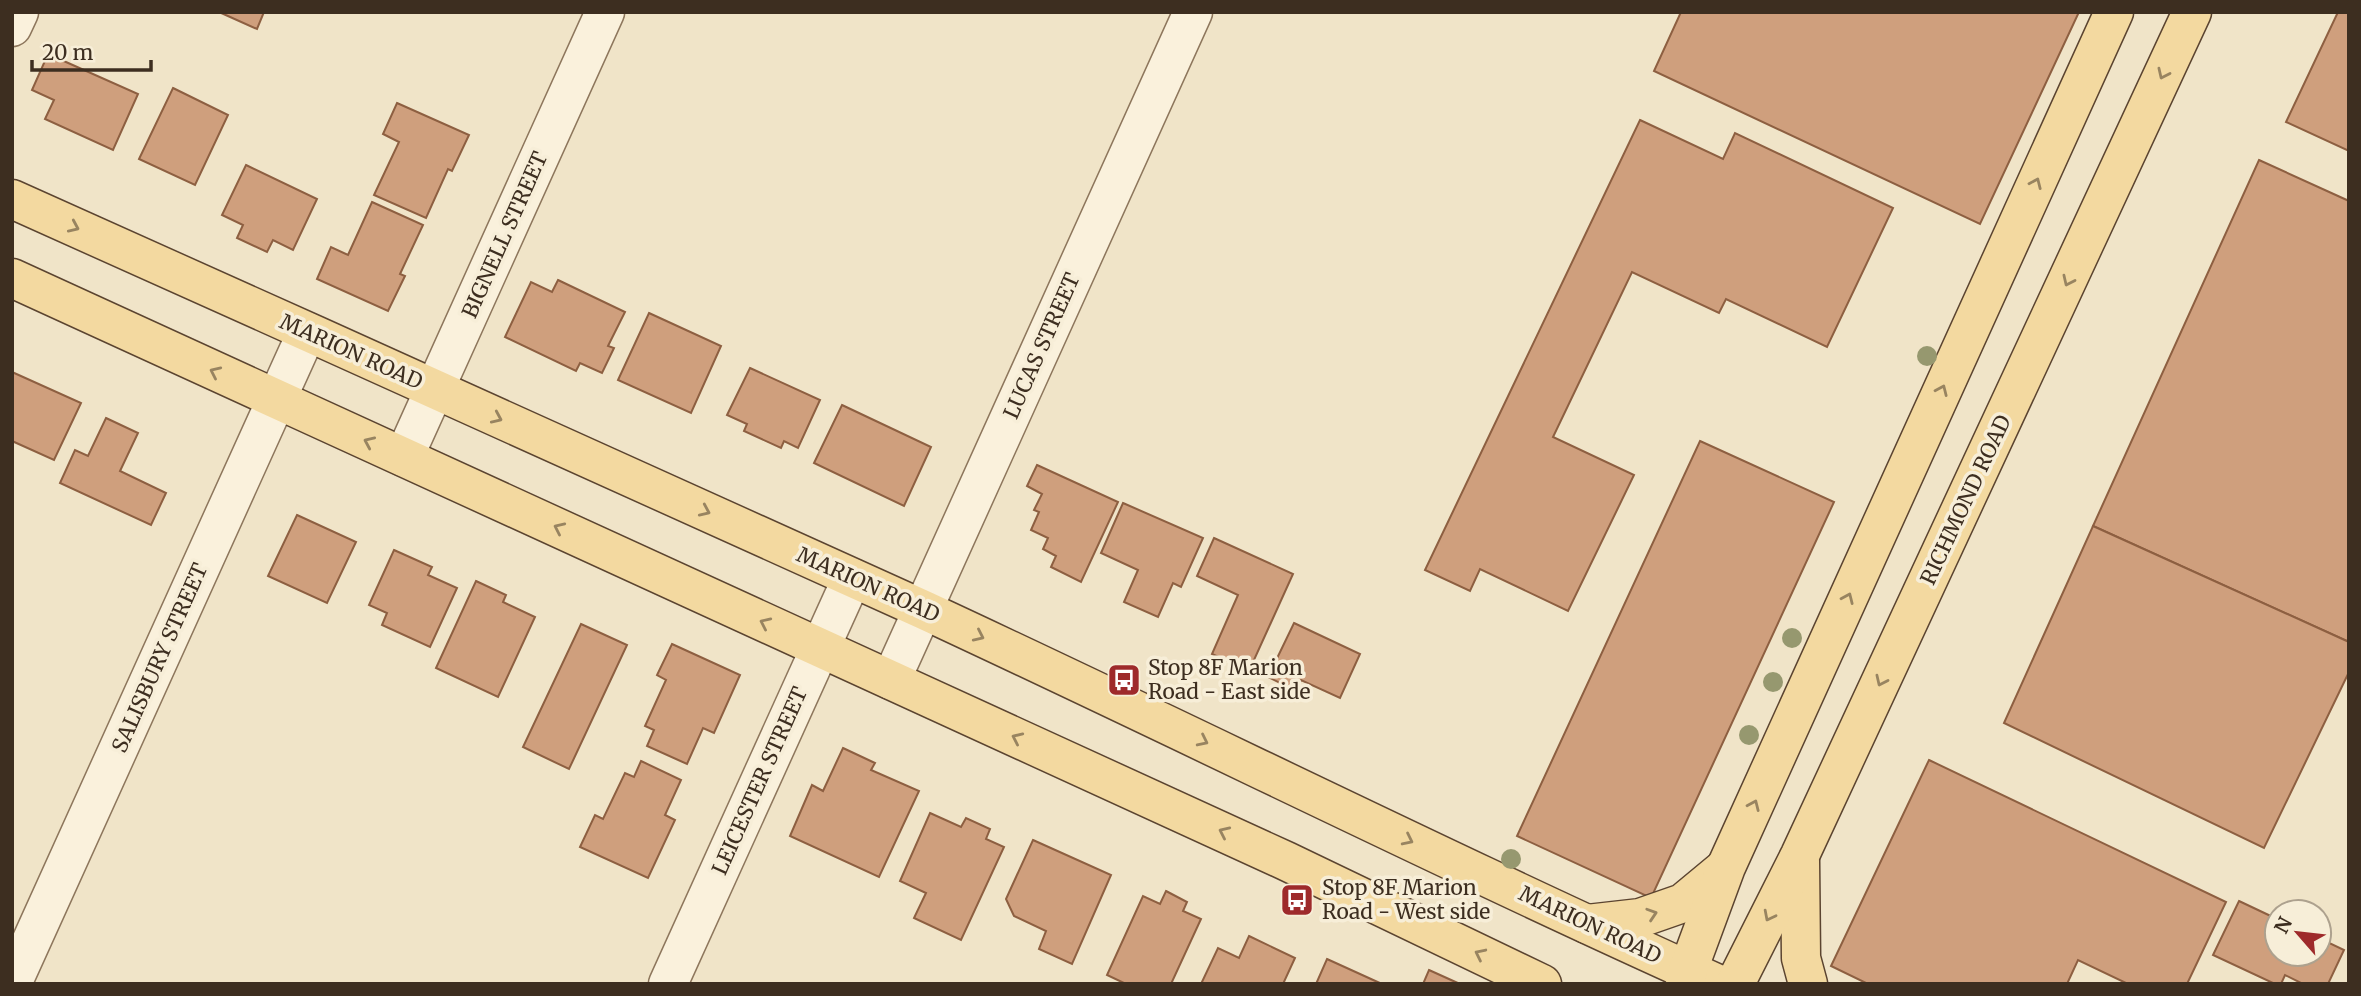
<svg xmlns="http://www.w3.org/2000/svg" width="2361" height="996" font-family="Merriweather,serif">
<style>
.building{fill:#cf9f7d;stroke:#8d5f41;stroke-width:2}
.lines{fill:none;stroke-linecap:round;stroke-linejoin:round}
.minor-casing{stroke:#8d765c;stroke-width:41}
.major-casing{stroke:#5b4430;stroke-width:41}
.minor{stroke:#faf1dc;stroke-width:38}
.major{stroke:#f3d9a0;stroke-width:38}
.tree{fill:#96986f}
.oneway{stroke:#988460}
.labels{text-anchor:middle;stroke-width:7;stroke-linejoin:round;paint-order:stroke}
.street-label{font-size:21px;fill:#3d2e20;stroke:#f7eed8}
.poi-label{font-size:21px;fill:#3d2e20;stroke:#f7eed8;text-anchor:start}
</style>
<rect width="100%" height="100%" fill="#f0e4c8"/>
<g class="building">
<path d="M219 12H264L257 29Z"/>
<path d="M1681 12H2079L1980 224 1654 71Z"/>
<path d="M2338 12H2349V151L2286 122Z"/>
<path d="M48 54 138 94 113 150 45 119 54 100 32 90Z"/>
<path d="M173 88 228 115 195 185 139 159Z"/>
<path d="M397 103 469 135 452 171 448 169 426 218 374 195 399 142 383 134Z"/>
<path d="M1640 120 1723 159 1735 133 1893 208 1827 347 1726 299 1719 313 1632 272 1553 437 1634 475 1568 611 1480 569 1470 591 1425 570Z"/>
<path d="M2259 160 2349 201V642L2093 526Z"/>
<path d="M246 165 317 199 293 250 273 240 267 252 237 238 243 225 222 215Z"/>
<path d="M372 202 423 225 400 274 405 276 388 311 317 279 331 247 348 255Z"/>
<path d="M558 280 625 312 608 346 614 348 602 373 580 363 576 371 505 337 531 282 552 292Z"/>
<path d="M649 313 721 346 691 413 618 380Z"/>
<path d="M750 368 820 400 798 448 784 441 781 448 744 431 747 424 727 415Z"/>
<path d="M12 372 81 403 54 460 12 441Z"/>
<path d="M842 405 931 447 904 506 814 463Z"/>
<path d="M106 418 138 433 120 471 166 493 151 525 60 483 75 450 88 456Z"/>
<path d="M1700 441 1834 502 1651 898 1517 836Z"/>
<path d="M1037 465 1118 502 1081 582 1051 567 1056 556 1043 549 1048 538 1031 530 1039 512 1034 510 1042 494 1027 486Z"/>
<path d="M1123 503 1203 538 1181 587 1173 583 1158 617 1124 602 1138 570 1101 553Z"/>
<path d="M297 515 356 542 327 603 268 576Z"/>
<path d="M2093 526 2349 642V672L2264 848 2004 723Z"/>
<path d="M1214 538 1293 574 1249 671 1212 654 1238 595 1197 576Z"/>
<path d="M394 550 432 567 428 575 457 588 430 647 382 625 387 613 369 605Z"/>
<path d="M476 581 506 595 503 602 535 617 498 697 436 668Z"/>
<path d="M1294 623 1360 654 1340 698 1301 680 1296 691 1268 677Z"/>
<path d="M581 624 627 645 569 769 523 747Z"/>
<path d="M672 644 740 675 714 733 703 728 687 764 647 746 654 730 645 726 666 680 657 675Z"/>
<path d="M843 748 875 763 871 770 919 791 879 877 790 836 812 785 823 791Z"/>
<path d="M1929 760 2226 902 2187 984H2128L2078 960 2067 984H1868L1831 966Z"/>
<path d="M641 761 681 780 665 815 675 820 648 878 580 847 595 815 603 819 625 773 634 777Z"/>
<path d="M930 813 961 827 966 818 990 829 986 839 1004 847 961 940 914 918 926 893 900 881Z"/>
<path d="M1033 840 1111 875 1072 964 1039 949 1046 931 1014 916 1006 899Z"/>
<path d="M1166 891 1187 902 1183 911 1201 919 1171 984H1126L1107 975 1143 896 1160 904Z"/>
<path d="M2239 901 2277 919V954H2319V938L2344 950 2328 984H2303L2285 975 2281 984H2275L2213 955Z"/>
<path d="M1249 936 1295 958 1283 984H1201L1218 948 1239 958Z"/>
<path d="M1327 959 1382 984H1316Z"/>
<path d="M1429 970 1460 984H1423Z"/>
</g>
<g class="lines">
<defs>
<g id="minor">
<path d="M12 27 19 12"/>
<path d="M404 457 605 12"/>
<path d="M891 680 1193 12"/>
<path d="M12 984 307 332"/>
<path d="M668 984 852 578"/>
</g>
<g id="major">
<path d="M12 199C316 336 621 471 924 610 1189 733 1451 864 1718 984"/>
<path d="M12 278 1286 861 1542 984"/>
<path d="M1800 861 1801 958 1808 984"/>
<path d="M1587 924 1640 918 1683 903 1724 869"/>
<path d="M1685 984 1688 970 1726 867 2114 12"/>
<path d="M1735 984 1800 855 2192 12"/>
</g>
</defs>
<use href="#minor" class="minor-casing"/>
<use href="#major" class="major-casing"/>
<use href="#minor" class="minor"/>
<use href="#major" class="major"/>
</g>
<g class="tree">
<circle cx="1927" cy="356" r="10"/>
<circle cx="1792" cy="638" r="10"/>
<circle cx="1773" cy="682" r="10"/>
<circle cx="1749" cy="735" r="10"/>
<circle cx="1511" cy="859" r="10"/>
</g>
<defs><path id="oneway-chevron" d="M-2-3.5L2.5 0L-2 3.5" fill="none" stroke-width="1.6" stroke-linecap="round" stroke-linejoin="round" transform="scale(1.75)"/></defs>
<g class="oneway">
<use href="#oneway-chevron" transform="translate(2163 74) rotate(115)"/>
<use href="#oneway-chevron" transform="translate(2036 183) rotate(-66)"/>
<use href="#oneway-chevron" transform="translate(74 227) rotate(24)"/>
<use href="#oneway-chevron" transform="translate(2068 281) rotate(115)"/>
<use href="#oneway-chevron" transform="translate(215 372) rotate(-155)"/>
<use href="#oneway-chevron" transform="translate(1942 390) rotate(-66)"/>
<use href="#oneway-chevron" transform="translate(497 418) rotate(24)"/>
<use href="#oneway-chevron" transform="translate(369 442) rotate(-156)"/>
<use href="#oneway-chevron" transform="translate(705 511) rotate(24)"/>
<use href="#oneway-chevron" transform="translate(559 528) rotate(-155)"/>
<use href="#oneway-chevron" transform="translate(1848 598) rotate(-66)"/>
<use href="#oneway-chevron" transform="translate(765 623) rotate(-155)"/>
<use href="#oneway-chevron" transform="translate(979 636) rotate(25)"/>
<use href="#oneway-chevron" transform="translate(1881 681) rotate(115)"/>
<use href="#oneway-chevron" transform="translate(1017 738) rotate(-155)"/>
<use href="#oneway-chevron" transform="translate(1203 741) rotate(26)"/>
<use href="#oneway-chevron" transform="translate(1754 805) rotate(-66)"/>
<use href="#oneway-chevron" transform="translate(1224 832) rotate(-155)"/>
<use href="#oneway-chevron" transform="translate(1408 840) rotate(26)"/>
<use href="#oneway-chevron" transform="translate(1652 914) rotate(-18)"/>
<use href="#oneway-chevron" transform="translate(1769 916) rotate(117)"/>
<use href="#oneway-chevron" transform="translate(1480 954) rotate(-154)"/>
</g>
<defs>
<symbol id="bus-square" viewBox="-11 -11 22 22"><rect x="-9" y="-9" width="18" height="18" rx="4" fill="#9e2a2b" stroke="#f7eed8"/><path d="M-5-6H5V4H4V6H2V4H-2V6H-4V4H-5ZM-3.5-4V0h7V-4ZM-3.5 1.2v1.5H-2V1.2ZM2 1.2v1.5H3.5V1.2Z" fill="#fff"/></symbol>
</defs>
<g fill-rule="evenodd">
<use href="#bus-square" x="1105" y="661" width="38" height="38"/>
<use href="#bus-square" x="1278" y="881" width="38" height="38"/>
</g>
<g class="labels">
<g class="street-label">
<text transform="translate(505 235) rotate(-66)" y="7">BIGNELL STREET</text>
<text transform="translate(1042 346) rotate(-66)" y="7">LUCAS STREET</text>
<text transform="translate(351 352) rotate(24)" y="7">MARION ROAD</text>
<text transform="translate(1966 500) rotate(-65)" y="7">RICHMOND ROAD</text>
<text transform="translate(868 585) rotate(24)" y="7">MARION ROAD</text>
<text transform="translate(160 658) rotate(-66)" y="7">SALISBURY STREET</text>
<text transform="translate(760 781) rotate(-66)" y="7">LEICESTER STREET</text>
<text transform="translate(1590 925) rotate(25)" y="7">MARION ROAD</text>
</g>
<g class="poi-label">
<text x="1148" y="675">Stop 8F Marion<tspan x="1148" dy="24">Road - East side</tspan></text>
<text x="1322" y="895">Stop 8F Marion<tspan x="1322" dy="24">Road - West side</tspan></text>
</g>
</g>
<rect width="2361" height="996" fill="none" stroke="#3d2e20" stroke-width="28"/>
<g transform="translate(2298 933) rotate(298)"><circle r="33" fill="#f7eed8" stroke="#ada18e" stroke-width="2"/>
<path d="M0-5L12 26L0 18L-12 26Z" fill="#9e2a2b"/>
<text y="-10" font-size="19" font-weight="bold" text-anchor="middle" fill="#3d2e20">N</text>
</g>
<path d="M32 60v10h119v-10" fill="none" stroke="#3d2e20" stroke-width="3.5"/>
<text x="42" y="60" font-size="21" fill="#3d2e20" stroke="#f7eed8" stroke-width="5" paint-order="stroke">20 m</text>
</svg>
